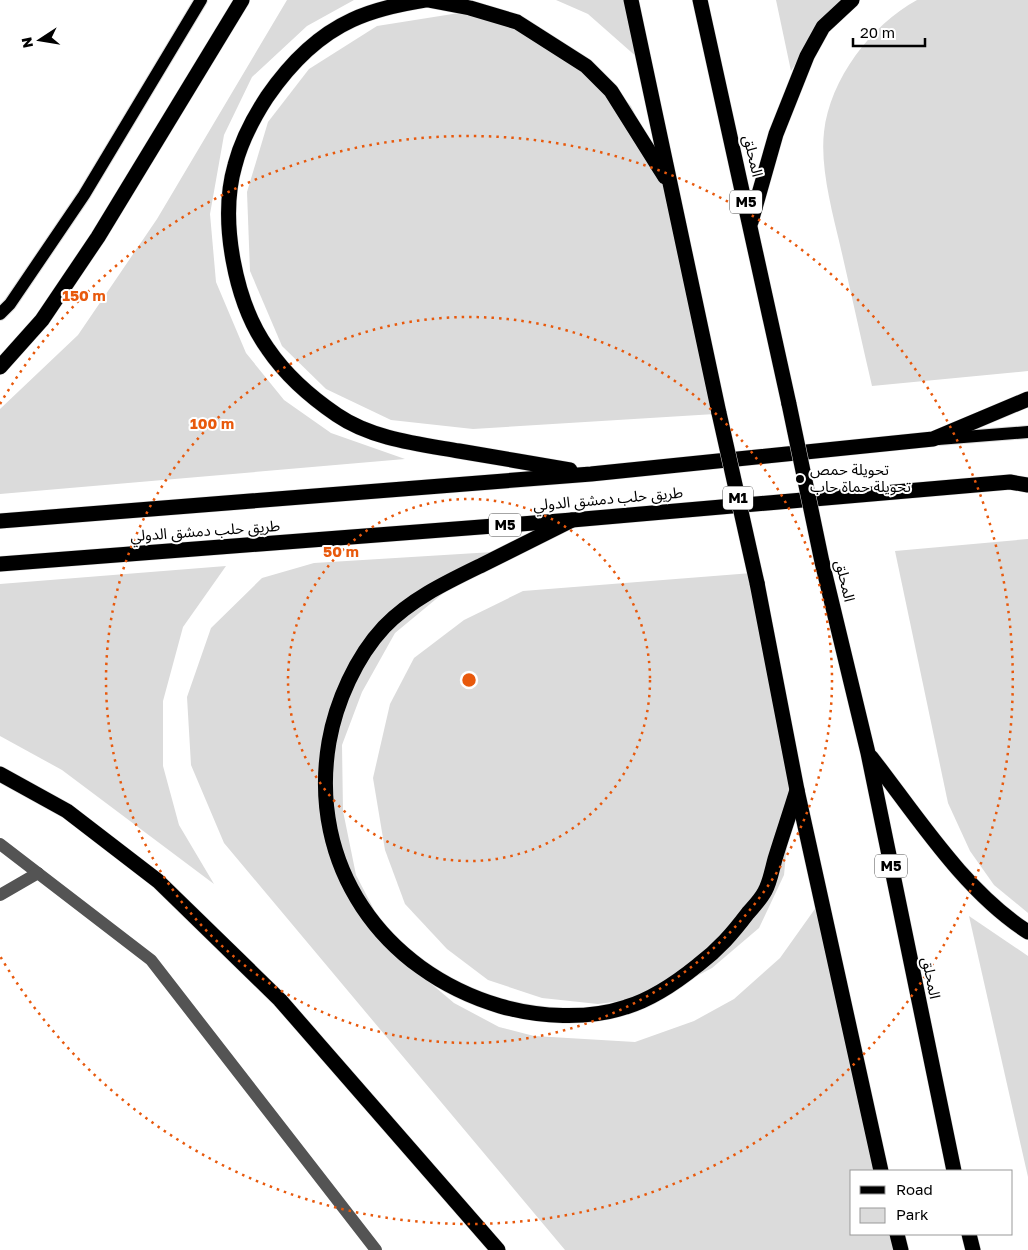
<svg xmlns="http://www.w3.org/2000/svg" width="1028" height="1250" font-family="'Golos Text','Noto Sans Arabic',sans-serif">
<style>
.green{fill:#dbdbdb}
.lines{fill:none;stroke-linecap:round;stroke-linejoin:round}
.major-casing{stroke:#dbdbdb;stroke-width:14}
.highway-casing{stroke:#dbdbdb;stroke-width:16}
.minor{stroke:#545454;stroke-width:12}
.major{stroke:#000;stroke-width:12}
.highway{stroke:#000;stroke-width:15}
.highway-bridge-casing{stroke:#dbdbdb;stroke-width:16;stroke-linecap:butt}
.highway-bridge{stroke:#000;stroke-width:15}
.ring{fill:none;stroke:#e8590c;stroke-width:2.5;stroke-dasharray:2.5 5}
.poi-dot{fill:#000;stroke:#fff;stroke-width:2}
.labels{text-anchor:middle;stroke-width:4;stroke-linejoin:round;paint-order:stroke}
.shield{fill:#fff;stroke:#4c4c4c;stroke-width:1}
.shield-label{font-size:14px;font-weight:bold;fill:#000}
.street-label{font-size:15px;fill:#000;stroke:#fff}
.poi-label{font-size:15px;fill:#000;stroke:#fff;text-anchor:start}
.centre{fill:#e8590c;stroke:#fff;stroke-width:2.5}
.ring-label{font-size:15px;text-anchor:middle;font-weight:bold;fill:#e8590c;stroke:#fff;stroke-width:4;stroke-linejoin:round;paint-order:stroke}
</style>
<rect width="100%" height="100%" fill="#fff"/>
<g class="green">
<path d="M287 0H354L307 26 252 77 224 135 210 214 216 282 246 353 284 400 331 433 405 459 0 494V409L78 335 157 219Z"/>
<path d="M556 0H631L647 66 588 14Z"/>
<path d="M776 0H841L824 20 791 71Z"/>
<path d="M917 0H1028V371L872 386C861 339 851 292 840 245 832 211 820 167 824 132 830 79 871 25 917 0Z"/>
<path d="M459 13 522 23 585 57 631 106 659 164 715 414 473 429 391 420 326 389 282 346 250 271 247 192 268 122 309 69 377 26Z"/>
<path d="M1028 539V913L994 885 970 851 948 803 895 551Z"/>
<path d="M493 552 395 633 362 692 342 745 343 811 356 875 383 927 415 970 454 1003 499 1027 534 1036 635 1042 694 1021 734 999 780 958 822 899 884 1171H852V1234H898L902 1250H565L224 843 191 765 187 697 211 628 262 578 314 563Z"/>
<path d="M226 566 183 627 163 701V766L179 825 214 884 62 770 0 736V584Z"/>
<path d="M752 573 789 749 790 811 784 875 759 928 712 968 659 996 598 1004 542 998 488 980 447 949 405 904 385 850 373 778 390 704 414 658 464 620 523 591Z"/>
<path d="M969 916 1028 956V1177Z"/>
</g>
<g class="lines">
<defs>
<g id="major">
<path d="M0 314 10 304 84 195 201 0"/>
<path d="M938 439 1028 432"/>
</g>
<g id="highway">
<path d="M425 0C400 4 375 9 352 20 317 36 289 65 267 97 254 117 241 142 235 165 219 220 235 303 268 349 285 374 312 398 337 415 372 439 419 444 459 451 496 457 533 464 570 470"/>
<path d="M428 0 470 8 517 22 586 66 611 91 665 177"/>
<path d="M631 0 719 413"/>
<path d="M700 0 789 404"/>
<path d="M751 222 776 134 807 56 823 27 852 0"/>
<path d="M0 367 42 320 98 237 242 0"/>
<path d="M572 520C542 535 512 550 482 565 447 582 411 599 384 627 356 657 336 702 329 742 308 865 382 971 500 1006 539 1017 587 1020 626 1007 653 999 677 982 698 965 719 949 732 934 748 913 754 906 761 899 765 891 770 882 772 870 775 859 782 836 790 813 797 790"/>
<path d="M0 521 591 474 933 439 1028 399"/>
<path d="M822 562 868 753 954 1171"/>
<path d="M0 564 572 520 1010 482 1028 485"/>
<path d="M757 583 797 790 881 1171"/>
<path d="M871 757C917 816 964 891 1028 932"/>
<path d="M0 774 67 811 158 881 280 1000 498 1250"/>
<path d="M897 1234 901 1250"/>
<path d="M969 1234 973 1250"/>
</g>
</defs>
<use href="#major" class="major-casing"/>
<use href="#highway" class="highway-casing"/>
<g class="minor">
<path d="M0 844 151 960 376 1250"/>
<path d="M0 895 38 873"/>
</g>
<use href="#major" class="major"/>
<use href="#highway" class="highway"/>
<defs>
<g id="highway-bridge">
<path d="M789 404 822 562"/>
<path d="M719 413 757 583"/>
</g>
</defs>
<use href="#highway-bridge" class="highway-bridge-casing"/>
<use href="#highway-bridge" class="highway-bridge"/>
</g>
<g class="ring">
<circle cx="469" cy="680" r="181"/>
<circle cx="469" cy="680" r="363"/>
<path d="M0 404A544 544 0 1 1 0 956"/>
</g>
<circle class="poi-dot" cx="800" cy="479" r="5"/>
<g class="labels">
<g class="shield">
<rect x="730" y="190.5" width="32" height="23" rx="4"/>
<rect x="723" y="486.5" width="30" height="23" rx="4"/>
<rect x="489" y="513.5" width="32" height="23" rx="4"/>
<rect x="875" y="854.5" width="32" height="23" rx="4"/>
</g>
<g class="shield-label">
<text x="746" y="207">M5</text>
<text x="738" y="503">M1</text>
<text x="505" y="530">M5</text>
<text x="891" y="871">M5</text>
</g>
<g class="street-label">
<text transform="translate(753 156) rotate(77)" y="5">المحلق</text>
<text transform="translate(608 499) rotate(-5)" y="5">طريق حلب دمشق الدولي</text>
<text transform="translate(205 531) rotate(-4)" y="5">طريق حلب دمشق الدولي</text>
<text transform="translate(845 581) rotate(77)" y="5">المحلق</text>
<text transform="translate(931 978) rotate(79)" y="5">المحلق</text>
</g>
<g class="poi-label">
<text x="810" y="475">تحويلة حمص<tspan x="810" dy="17">تحويلة حماة حاب</tspan></text>
</g>
</g>
<circle cx="469" cy="680" r="8" class="centre"/>
<g class="ring-label">
<text x="84" y="301">150 m</text>
<text x="212" y="429">100 m</text>
<text x="341" y="557">50 m</text>
</g>
<rect x="850" y="1170" width="162" height="65" fill="#ffffff" stroke="#999999"/>
<rect x="860" y="1186" width="25" height="8" fill="#000000" stroke="#999999"/>
<text x="896" y="1195" font-size="15" fill="#000000">Road</text>
<rect x="860" y="1208" width="25" height="15" fill="#dbdbdb" stroke="#999999"/>
<text x="896" y="1220" font-size="15" fill="#000000">Park</text>
<g transform="translate(40 40) rotate(258)" stroke="#ffffff" stroke-width="4" paint-order="stroke">
<path d="M0-4L9 19L0 12L-9 19Z" fill="#000000"/>
<text y="-8" font-size="14" font-weight="bold" text-anchor="middle" fill="#000000">N</text>
</g>
<path d="M853 38v8h72v-8" fill="none" stroke="#000000" stroke-width="2.5"/>
<text x="860" y="38" font-size="15" fill="#000000" stroke="#ffffff" stroke-width="4" paint-order="stroke">20 m</text>
</svg>
